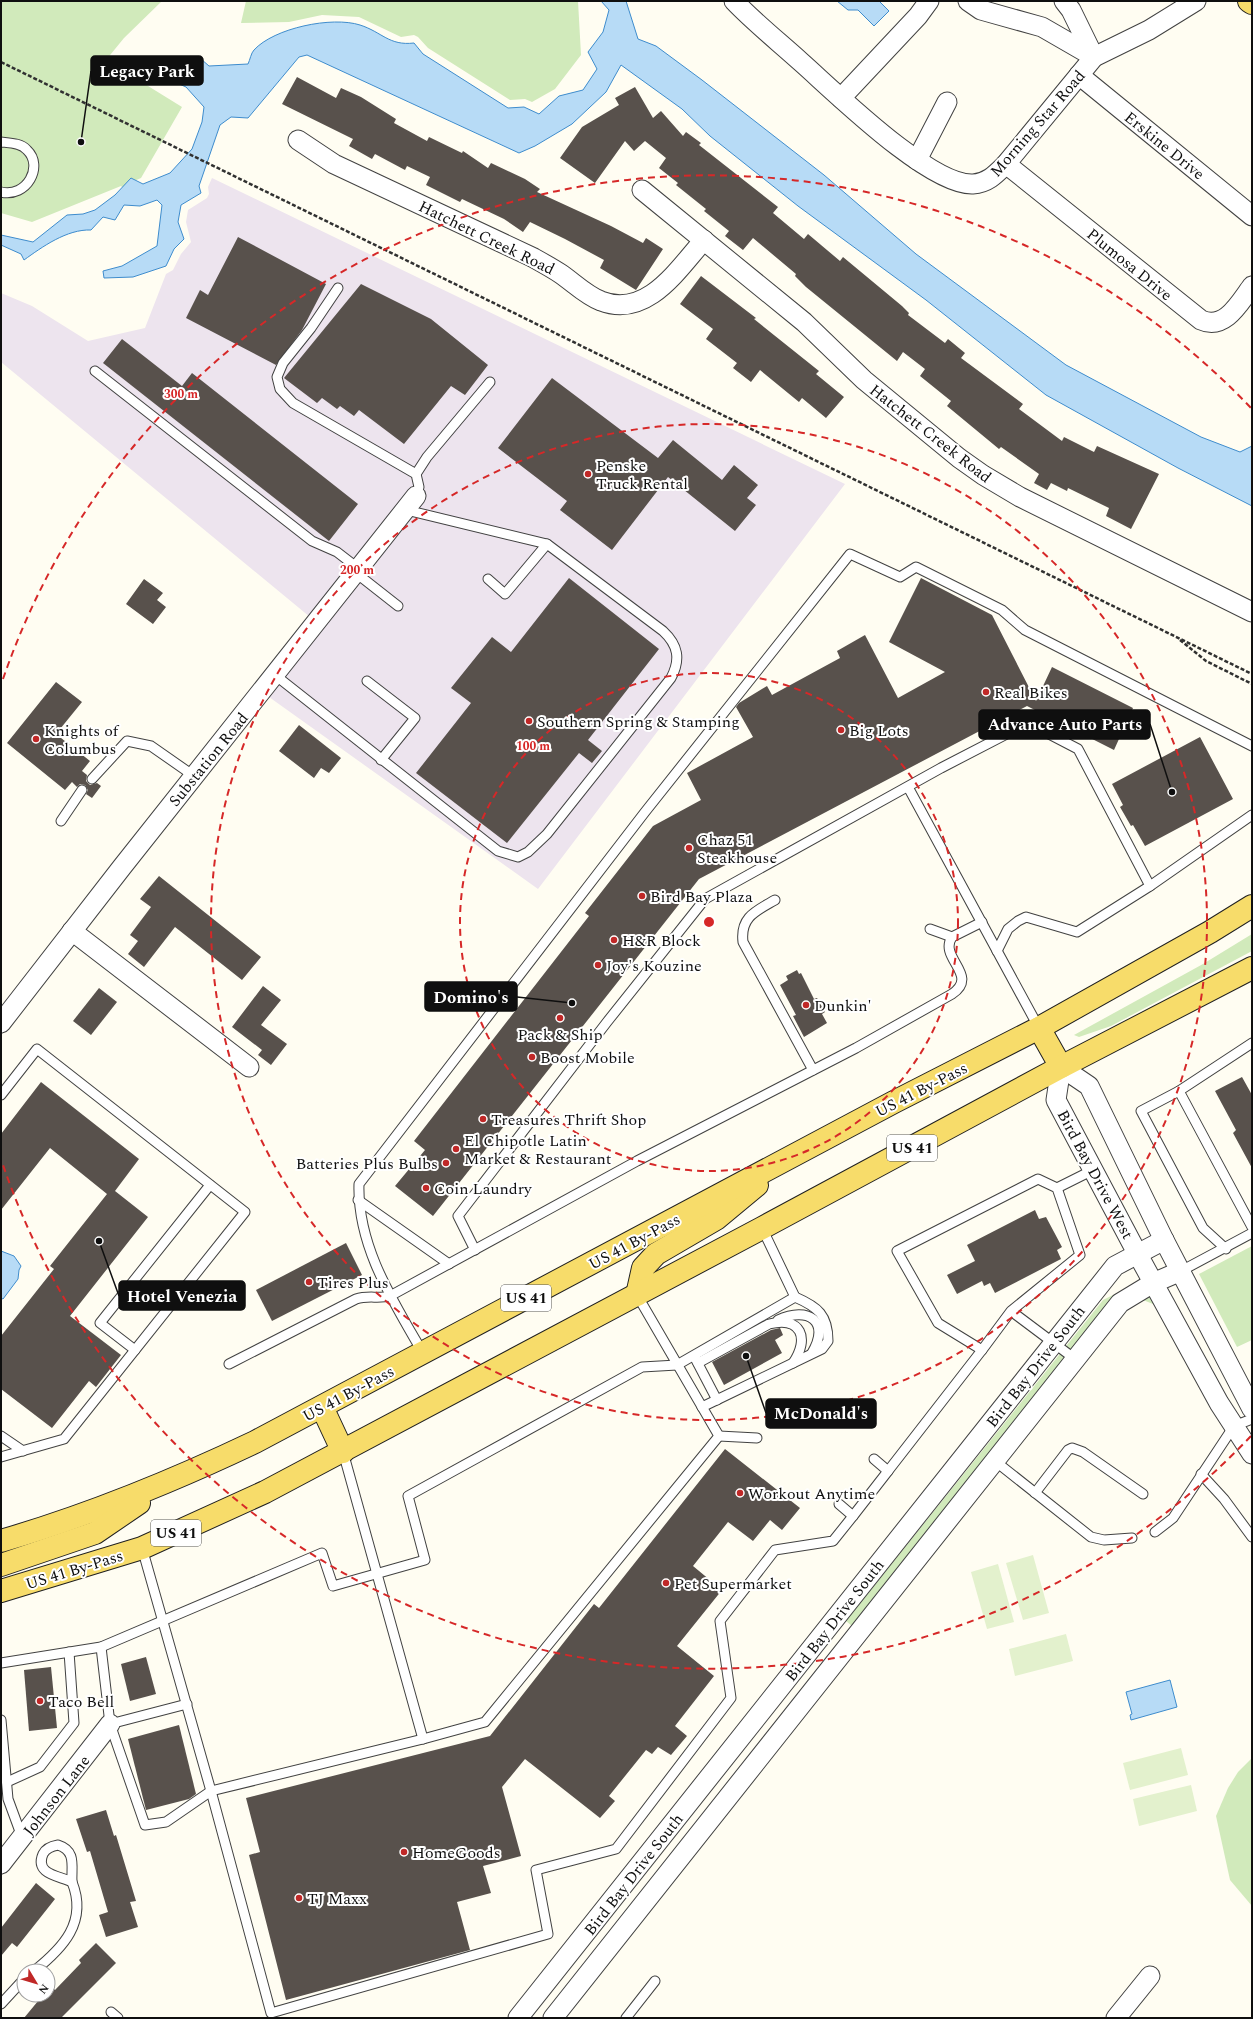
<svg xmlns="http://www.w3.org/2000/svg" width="1253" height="2019" font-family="Spectral,serif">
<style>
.industrial{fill:#ede4ee}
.green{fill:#d1eabb}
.pitch{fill:#e3f1cd}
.water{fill:#b7dbf6;stroke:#3e8ccd}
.building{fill:#58514c}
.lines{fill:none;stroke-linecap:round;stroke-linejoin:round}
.service-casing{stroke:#424242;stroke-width:11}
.minor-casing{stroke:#424242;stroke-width:21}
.primary-casing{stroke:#202020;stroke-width:24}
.path{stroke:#313131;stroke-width:2.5;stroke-dasharray:4 2;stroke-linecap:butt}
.service{stroke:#fff;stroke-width:9}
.minor{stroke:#fff;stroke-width:19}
.primary{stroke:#f7dc6a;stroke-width:22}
.ring{fill:none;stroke:#d62828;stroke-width:2;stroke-dasharray:7 5}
.poi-dot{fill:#c02827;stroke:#fff;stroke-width:1.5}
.labels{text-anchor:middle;stroke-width:4;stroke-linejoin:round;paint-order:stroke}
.shield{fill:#fff;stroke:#575757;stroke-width:1}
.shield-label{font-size:15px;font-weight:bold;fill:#0f0f0f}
.street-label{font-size:16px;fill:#0f0f0f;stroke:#fff}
.poi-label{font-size:16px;fill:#0f0f0f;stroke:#fff;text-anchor:start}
.centre{fill:#d62828;stroke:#fff;stroke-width:2}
.ring-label{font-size:12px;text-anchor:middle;font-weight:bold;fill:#d62828;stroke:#fff;stroke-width:4;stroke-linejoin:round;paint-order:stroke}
.leader{fill:none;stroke:#0f0f0f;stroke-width:1.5}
.callout-dot{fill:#0f0f0f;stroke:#fff;stroke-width:1.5}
.callout{fill:#0f0f0f;stroke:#0f0f0f;stroke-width:1.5}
.callout-label{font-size:17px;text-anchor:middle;font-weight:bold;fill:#fff}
</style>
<rect width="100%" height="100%" fill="#fffdf2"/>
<path class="industrial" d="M212 178 845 484 538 889 255 687 310 617 1 362V293L32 306 88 341 145 328 166 274 173 270 181 254 191 242 186 222 188 210 207 198 209 194 208 187Z"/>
<g class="green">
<path d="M1 1H162L124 38 106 60 182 107 141 178 134 181 125 190 121 186 32 222 1 213Z"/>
<path d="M246 1H578L581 55 555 89 532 102 525 99 510 100 428 48 418 37 414 35 401 37 359 17 322 15 289 22 241 23Z"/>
<path d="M1252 934V951L1111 1026 1079 1037 1074 1035 1203 964Z"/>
<path d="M1252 1246V1340L1237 1347 1199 1274Z"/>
<path d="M1159 1272 1163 1308 1143 1300 1120 1311 865 1637 846 1621 1103 1300Z"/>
<path d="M1252 1758V1906L1230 1880 1216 1816 1228 1788 1238 1772Z"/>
</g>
<g class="pitch">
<path d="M1033 1555 1049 1613 1023 1620 1006 1563Z"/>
<path d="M998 1564 1014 1622 987 1629 971 1572Z"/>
<path d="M1066 1634 1073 1661 1015 1676 1009 1649Z"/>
<path d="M1181 1748 1188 1775 1130 1790 1123 1763Z"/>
<path d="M1191 1785 1197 1811 1139 1826 1133 1799Z"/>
</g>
<g class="water">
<path d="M601 1H626L638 39 656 46 702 80 824 175 916 254 1066 365 1201 437 1240 452 1252 446V506L1178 468 1046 395 926 300 798 206 710 136 682 109 621 65 606 92 572 124 535 146 519 153 307 55 299 57 248 118 231 117 220 125 199 186 201 193 181 205 178 222 184 239 174 249 166 266 133 277 104 278 103 271 122 266 157 246 162 205 157 200 140 206 124 205 115 220 103 217 91 230C67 229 42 247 24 260L21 254 1 245V235L33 242 67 215 83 214 95 210 115 195 131 178 143 184 170 173 192 149 202 122 204 107 186 87 168 79 170 67 201 59 209 66 248 64C250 60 251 53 254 50 274 28 332 16 360 25 382 32 389 46 414 43L423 54 508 108 524 107 539 114 559 96 583 90 597 69 588 52 603 32 609 10Z"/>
<path d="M837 1H879L889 11 874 26 858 10H848Z"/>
<path d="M1 1251 14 1256 21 1266 19 1270 18 1279 3 1299 1 1298Z"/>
<path d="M1170 1680 1177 1707 1131 1720 1130 1715 1132 1714 1126 1692Z"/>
</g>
<g class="building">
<path d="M297 77 336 98 341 88 361 97 396 119 394 123 427 141 429 137 462 153 463 151 488 168 491 163 525 179 540 189 537 192 611 226 643 243 646 238 663 249 636 290 600 268 604 260 565 239 530 222 523 232 504 219 462 199 460 202 426 185 430 177 407 166 405 170 375 154 372 159 349 146 353 139 282 104Z"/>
<path d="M635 87 653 118 661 111 683 136 686 132 701 143 699 145 778 207 773 213 804 239 808 234 840 261 843 257 902 306 909 313 908 315 945 343 948 339 965 353 961 358 1023 404 1019 409 1062 441 1064 437 1094 452 1097 446 1159 474 1131 529 1106 516 1109 508 1068 488 1067 491 1051 483 1047 490 1034 483 1039 474 1001 447 999 449 947 406 951 401 920 376 925 369 903 352 897 361 806 287 795 276 796 274 753 238 743 250 725 236 729 231 704 211 706 209 676 185 678 183 659 168 666 158 645 141 634 151 625 141 595 183 560 158 582 127 619 105 615 98Z"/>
<path d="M238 237 326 284 302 330 276 365 186 318 200 290 208 295Z"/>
<path d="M701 276 756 318 754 319 819 371 816 374 844 397 826 418 802 398 799 402 760 370 751 382 733 368 737 363 706 339 713 329 680 304Z"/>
<path d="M361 284 431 319 488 365 465 395 451 386 404 444 359 410 354 416 340 406 337 409 322 398 317 403 284 378Z"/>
<path d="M122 339 182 386 192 373 358 504 329 541 103 363Z"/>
<path d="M552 378 658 458 673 440 722 480 734 465 758 485 747 498 756 505 735 531 668 477 612 550 560 510 567 501 498 448Z"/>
<path d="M569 578 659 649 588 740 602 751 592 763 579 753 507 843 416 773 471 703 451 688 492 637 511 652Z"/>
<path d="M921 578 992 615 1036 701 1052 667 1133 708 1114 750 1027 706 699 879 433 1216 395 1186 425 1150 414 1141 589 916 585 913 653 826 701 800 687 773 753 737 736 707 739 703 767 686 772 695 840 658 837 651 865 635 898 698 945 672 889 642Z"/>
<path d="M144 579 163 593 157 600 166 607 153 624 126 604Z"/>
<path d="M56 682 82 702 56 734 90 761 82 771 87 775 86 781 90 785 97 783 101 786 92 798 86 794 88 790 85 785 80 784 77 787 72 782 65 790 7 743Z"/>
<path d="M299 725 341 758 329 773 321 768 314 778 279 751Z"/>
<path d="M1200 737 1233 799 1145 846 1133 825 1131 826 1120 807 1123 805 1112 784Z"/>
<path d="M159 876 261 957 242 980 175 927 144 967 128 954 138 941 130 935 151 907 140 899Z"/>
<path d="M797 970 799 974 801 973 814 999 817 998 825 1012 822 1014 827 1023 804 1037 793 1016 796 1015 780 985 788 980 786 976Z"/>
<path d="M263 986 281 1000 261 1025 287 1044 271 1065 258 1055 262 1050 232 1027Z"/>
<path d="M99 988 117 1002 91 1035 73 1021Z"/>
<path d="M1242 1077 1252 1095V1168L1233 1133 1236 1130 1215 1091Z"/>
<path d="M41 1082 139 1159 115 1191 148 1217 70 1316 121 1355 96 1387 89 1381 52 1428 1 1389V1336L54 1269 50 1266 107 1194 50 1148 1 1210V1134Z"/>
<path d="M1035 1210 1039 1219 1046 1217 1062 1247 1057 1250 1061 1259 995 1293 990 1283 984 1286 982 1281 957 1294 947 1275 975 1261 967 1245Z"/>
<path d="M346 1243 362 1275 272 1321 256 1290Z"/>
<path d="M780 1328 783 1335 775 1340 782 1353 724 1385 712 1362 771 1330Z"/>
<path d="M725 1449 800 1508 782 1530 770 1520 753 1541 728 1522 693 1566 722 1590 677 1646 714 1676 675 1726 687 1736 671 1755 658 1747 652 1754 646 1750 609 1796 615 1801 600 1818 525 1759 502 1787 521 1856 483 1866 491 1893 457 1902 470 1950 286 2000 249 1855 260 1852 246 1798 490 1736 594 1604 599 1608Z"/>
<path d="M146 1657 156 1694 130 1701 121 1664Z"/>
<path d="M51 1667 57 1728 29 1731 24 1670Z"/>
<path d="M179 1725 196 1794 189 1799 146 1810 128 1739Z"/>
<path d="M106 1810 114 1836 116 1835 136 1901 130 1902 138 1927 106 1937 99 1915 108 1912 90 1851 87 1852 76 1819Z"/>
<path d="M36 1883 55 1899 17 1947 12 1943 1 1956V1928Z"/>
<path d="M96 1943 116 1963 61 2018H24L43 1995H48V1990L51 1986 55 1990 81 1963 79 1960Z"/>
</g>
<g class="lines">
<defs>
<g id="service">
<path d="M1 142C10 143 21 143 27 150 44 166 27 198 1 192"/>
<path d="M338 288 311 328 283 363 277 377 280 389 293 403 416 474 419 487 416 496"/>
<path d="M95 371 312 541 337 552 359 569"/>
<path d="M416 474 427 457 490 382"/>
<path d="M406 510 547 544 505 594 488 579"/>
<path d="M356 573 398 606"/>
<path d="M275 675 498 851 518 857 528 852 547 834 671 678C681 659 678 645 663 631L547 544"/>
<path d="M367 681 415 718 381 760"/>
<path d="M92 779 127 741 151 746 194 776"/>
<path d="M908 787 1039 1028"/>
<path d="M61 821 82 790"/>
<path d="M775 900C756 911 740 917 743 942L813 1070"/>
<path d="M930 929 952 937"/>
<path d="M997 951 1008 929 1018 921 1026 917 1077 932 1150 886 1252 815"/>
<path d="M1179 1091 1252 1227"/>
<path d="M1 1095 37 1049 245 1212 64 1439 1 1457"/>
<path d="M1057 1188 1093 1170"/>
<path d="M358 1200 449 1264"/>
<path d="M762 1228 795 1297"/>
<path d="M1226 1249 1203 1228 1141 1111 1179 1091 1252 1043"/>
<path d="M475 1250 458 1216 607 1022 705 899 941 768 1028 723 1078 749 1150 886"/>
<path d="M1181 1271 1252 1233"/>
<path d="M1011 1311 982 1350 938 1323 897 1251 1038 1179 1057 1188 1080 1255 1011 1311 1075 1359"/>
<path d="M778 1320C808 1306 831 1321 812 1353"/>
<path d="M135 1350 100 1323 210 1185"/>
<path d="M423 1353C393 1301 357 1246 359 1184L645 812 850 554 900 577 916 567 1002 610 1025 630 1252 746"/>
<path d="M695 1358 717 1400"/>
<path d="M698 1363 769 1324C801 1316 810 1338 793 1363"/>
<path d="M229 1364 356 1299C368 1295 378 1299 390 1296L637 1161 856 1048 952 994C980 975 938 958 952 937L982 922"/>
<path d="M1 1436 23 1451"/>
<path d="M719 1436 757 1438"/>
<path d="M343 1452 423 1739"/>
<path d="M995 1461 1091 1537 1104 1540 1132 1538"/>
<path d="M888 1471 982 1350"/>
<path d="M1201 1474 1224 1499 1252 1537"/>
<path d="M1035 1493 1068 1450 1072 1448 1083 1452 1143 1494"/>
<path d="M839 1504 853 1516 888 1471 874 1459"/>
<path d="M1155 1532 1173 1518 1234 1426 1252 1419"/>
<path d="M142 1548 211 1791 423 1739 485 1722 719 1436 637 1295"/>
<path d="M101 1647 110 1724"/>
<path d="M1 1663 101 1647 322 1553 333 1586 425 1560 408 1496 642 1367 677 1365 795 1297C818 1307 828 1315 828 1341L822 1349 702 1407"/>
<path d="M187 1704 110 1724 145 1825 166 1822 211 1791 271 2013 548 1934 536 1870 616 1849 731 1698 720 1621 775 1550 833 1541 853 1516"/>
<path d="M1 1720 8 1799 22 1837"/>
<path d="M7 1782 40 1767 74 1723 69 1652"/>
<path d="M58 1845C77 1851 71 1867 72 1882 61 1876 34 1875 43 1854 46 1848 52 1846 58 1845Z"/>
<path d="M34 1971C63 1948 88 1922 72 1882"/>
<path d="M1 2004 24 1979"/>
<path d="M111 2012 118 2018"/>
<path d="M626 2018 655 1981"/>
</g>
<g id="minor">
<path d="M734 1C755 23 779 42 801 62 835 92 930 186 973 184 988 183 996 174 1006 164L1094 57 1149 30 1196 1"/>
<path d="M968 1 981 10 1042 27 1094 57"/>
<path d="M1064 1 1071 10 1094 57"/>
<path d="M1079 75 1252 216"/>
<path d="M841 98 918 16 929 1"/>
<path d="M298 140 334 164 532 257C541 262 552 268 561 274 574 283 587 296 601 301 647 319 678 269 704 240"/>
<path d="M917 160 947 102"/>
<path d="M1006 164 1201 320C1225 331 1240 302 1252 286"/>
<path d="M642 190 804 322 864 380 959 458 983 475 1020 497 1252 612"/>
<path d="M72 931 249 1067"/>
<path d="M1 1023 122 867 416 496"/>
<path d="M1252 1409 1164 1240 1089 1086 1061 1067 1056 1100 1137 1253 1219 1403 1252 1454"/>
<path d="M1 1864 110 1724"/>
<path d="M518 2018 1115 1266 1164 1240"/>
<path d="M553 2018 1120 1303 1153 1283 1181 1271"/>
<path d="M1116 2018 1150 1976"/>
</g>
<g id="primary">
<path d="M1249 1 1252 3"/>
<path d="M1039 1028 1061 1067"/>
<path d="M637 1295 643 1268 656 1254 716 1219 757 1185"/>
<path d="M322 1407 343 1452"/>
<path d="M1 1541C90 1515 171 1482 255 1442L894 1102 1039 1028 1210 932 1252 906"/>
<path d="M1 1565 95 1533 139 1503"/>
<path d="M1 1591 142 1548 265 1492 762 1228 1061 1067 1252 968"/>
</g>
</defs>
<use href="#service" class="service-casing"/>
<use href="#minor" class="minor-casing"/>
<use href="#primary" class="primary-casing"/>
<g class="path">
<path d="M1 62 1252 674"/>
<path d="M1180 640 1206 661 1252 684"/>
</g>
<use href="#service" class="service"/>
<use href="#minor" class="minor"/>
<use href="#primary" class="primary"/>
</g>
<g class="ring">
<circle cx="709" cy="922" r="249"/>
<circle cx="709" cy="922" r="498"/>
<path d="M1251 1436A747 747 0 0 1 3 1165M3 679A747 747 0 0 1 1251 408"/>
</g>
<g class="poi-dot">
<circle cx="588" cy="474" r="4"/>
<circle cx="986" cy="692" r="4"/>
<circle cx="529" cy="721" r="4"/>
<circle cx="841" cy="730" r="4"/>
<circle cx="36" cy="739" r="4"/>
<circle cx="689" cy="848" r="4"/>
<circle cx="642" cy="896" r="4"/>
<circle cx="614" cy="940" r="4"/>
<circle cx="598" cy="965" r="4"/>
<circle cx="806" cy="1005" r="4"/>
<circle cx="560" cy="1018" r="4"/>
<circle cx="532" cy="1057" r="4"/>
<circle cx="483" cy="1119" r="4"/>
<circle cx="456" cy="1149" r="4"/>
<circle cx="446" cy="1163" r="4"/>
<circle cx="426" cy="1188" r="4"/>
<circle cx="309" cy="1282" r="4"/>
<circle cx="740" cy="1493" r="4"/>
<circle cx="666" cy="1583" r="4"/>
<circle cx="40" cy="1701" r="4"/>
<circle cx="404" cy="1852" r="4"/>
<circle cx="299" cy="1898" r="4"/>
</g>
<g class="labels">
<g class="shield">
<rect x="887" y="1135" width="50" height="26" rx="3"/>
<rect x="501" y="1285" width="50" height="26" rx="3"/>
<rect x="151" y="1520" width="50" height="26" rx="3"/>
</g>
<g class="shield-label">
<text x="912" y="1153">US 41</text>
<text x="526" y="1303">US 41</text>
<text x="176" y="1538">US 41</text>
</g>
<g class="street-label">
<text transform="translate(1037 123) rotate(-49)" y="6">Morning Star Road</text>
<text transform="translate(1165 145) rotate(39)" y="6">Erskine Drive</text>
<text transform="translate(487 237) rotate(26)" y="6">Hatchett Creek Road</text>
<text transform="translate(1130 264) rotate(39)" y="6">Plumosa Drive</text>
<text transform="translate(931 433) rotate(38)" y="6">Hatchett Creek Road</text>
<text transform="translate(208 759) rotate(-51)" y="6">Substation Road</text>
<text transform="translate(921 1089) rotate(-27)" y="6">US 41 By-Pass</text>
<text transform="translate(1096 1174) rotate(62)" y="6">Bird Bay Drive West</text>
<text transform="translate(634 1241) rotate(-28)" y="6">US 41 By-Pass</text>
<text transform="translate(1035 1366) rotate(-52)" y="6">Bird Bay Drive South</text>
<text transform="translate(348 1393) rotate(-28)" y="6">US 41 By-Pass</text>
<text transform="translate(74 1569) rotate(-17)" y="6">US 41 By-Pass</text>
<text transform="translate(834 1620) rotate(-52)" y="6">Bird Bay Drive South</text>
<text transform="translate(56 1795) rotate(-52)" y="6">Johnson Lane</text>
<text transform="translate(633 1874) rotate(-52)" y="6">Bird Bay Drive South</text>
</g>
<g class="poi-label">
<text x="596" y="471">Penske<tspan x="596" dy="18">Truck Rental</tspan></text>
<text x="994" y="698">Real Bikes</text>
<text x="537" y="727">Southern Spring &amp; Stamping</text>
<text x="44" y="736">Knights of<tspan x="44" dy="18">Columbus</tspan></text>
<text x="849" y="736">Big Lots</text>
<text x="697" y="845">Chaz 51<tspan x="697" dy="18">Steakhouse</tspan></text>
<text x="650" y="902">Bird Bay Plaza</text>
<text x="622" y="946">H&amp;R Block</text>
<text x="606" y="971">Joy's Kouzine</text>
<text x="814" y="1011">Dunkin'</text>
<text x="560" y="1040" text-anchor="middle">Pack &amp; Ship</text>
<text x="540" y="1063">Boost Mobile</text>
<text x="491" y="1125">Treasures Thrift Shop</text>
<text x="464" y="1146">El Chipotle Latin<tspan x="464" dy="18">Market &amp; Restaurant</tspan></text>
<text x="438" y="1169" text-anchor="end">Batteries Plus Bulbs</text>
<text x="434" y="1194">Coin Laundry</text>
<text x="317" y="1288">Tires Plus</text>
<text x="748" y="1499">Workout Anytime</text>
<text x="674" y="1589">Pet Supermarket</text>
<text x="48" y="1707">Taco Bell</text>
<text x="412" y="1858">HomeGoods</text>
<text x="307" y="1904">TJ Maxx</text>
</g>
</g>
<circle cx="709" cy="922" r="6" class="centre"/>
<g class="ring-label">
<text x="181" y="398">300 m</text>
<text x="357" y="574">200 m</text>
<text x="533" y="750">100 m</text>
</g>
<path class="leader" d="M81 142L91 71M1172 792L1150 724M572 1003L517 997M99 1241L119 1296M746 1356L766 1413"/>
<g class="callout-dot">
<circle cx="81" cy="142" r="4"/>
<circle cx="1172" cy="792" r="4"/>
<circle cx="572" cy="1003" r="4"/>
<circle cx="99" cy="1241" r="4"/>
<circle cx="746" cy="1356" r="4"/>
</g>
<g class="callout">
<rect x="91" y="56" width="112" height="29" rx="4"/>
<rect x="979" y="710" width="171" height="29" rx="4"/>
<rect x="425" y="982" width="92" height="29" rx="4"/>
<rect x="119" y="1281" width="126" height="29" rx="4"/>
<rect x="766" y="1399" width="110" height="29" rx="4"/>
</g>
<g class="callout-label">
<text x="147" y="77">Legacy Park</text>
<text x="1065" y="730">Advance Auto Parts</text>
<text x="471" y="1003">Domino's</text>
<text x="182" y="1302">Hotel Venezia</text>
<text x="821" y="1419">McDonald's</text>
</g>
<rect width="1253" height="2019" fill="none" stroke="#0f0f0f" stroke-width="4"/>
<g transform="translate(36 1983) rotate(128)"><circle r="19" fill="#ffffff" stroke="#9f9f9f"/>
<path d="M0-3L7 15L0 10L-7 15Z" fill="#c02827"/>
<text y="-6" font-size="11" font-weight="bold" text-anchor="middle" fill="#0f0f0f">N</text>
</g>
</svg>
